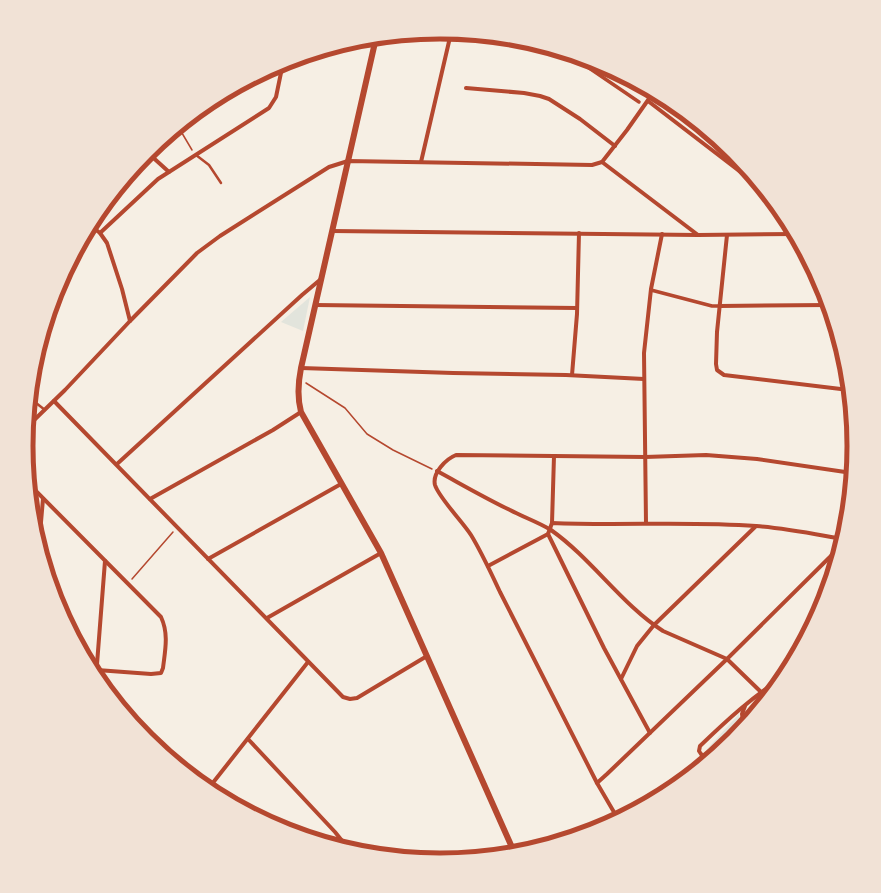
<svg xmlns="http://www.w3.org/2000/svg" width="881" height="893" font-family="'Sofia Sans Condensed',sans-serif">
<style>
.green{fill:#e2e4dc}
.lines{fill:none;stroke-linecap:round;stroke-linejoin:round}
.path{stroke:#b5482f;stroke-width:1.5}
.service{stroke:#b5482f;stroke-width:2.5}
.pedestrian{stroke:#b5482f;stroke-width:3.5}
.minor{stroke:#b5482f;stroke-width:4}
.tertiary{stroke:#b5482f;stroke-width:6}
.rim{fill:none;stroke:#b5482f;stroke-width:5}
</style>
<rect width="100%" height="100%" fill="#f6efe4"/>
<g class="green">
<path d="M310 297 303 331 281 322Z"/>
<path d="M739 714 740 722 742 729C728 746 727 747 706 750Z"/>
</g>
<g class="lines">
<g class="path">
<path d="M179 128 192 150"/>
<path d="M306 383 345 408 367 434 393 450 432 469"/>
<path d="M132 579 173 532"/>
</g>
<g class="service">
<path d="M196 155 209 165 221 183"/>
<path d="M31 399 45 410"/>
</g>
<g class="pedestrian">
<path d="M570 55 639 102"/>
<path d="M651 290 712 306H720"/>
</g>
<g class="minor">
<path d="M466 88 524 93 540 96 549 99 580 119 615 146"/>
<path d="M648 101 764 190"/>
<path d="M148 153 169 172"/>
<path d="M421 162 451 33"/>
<path d="M602 162 627 130 653 93"/>
<path d="M91 226 100 233 107 243 122 289 130 321"/>
<path d="M332 231 698 235 795 234"/>
<path d="M100 233 158 179 269 108 276 97 283 63"/>
<path d="M727 235 717 332 716 364 717 370 724 375 849 390"/>
<path d="M315 305 577 308"/>
<path d="M720 306 829 305"/>
<path d="M301 368 453 373 566 375 644 379"/>
<path d="M572 375 577 314 579 233"/>
<path d="M54 401 343 697 350 699 357 698 427 656"/>
<path d="M28 426 65 390 130 321 197 253 220 236 329 167 348 161 592 165 602 162 698 235"/>
<path d="M117 464 302 295 321 279"/>
<path d="M437 471C461 484 485 498 510 510 523 517 538 522 551 530 592 559 622 605 663 631L727 659 761 692"/>
<path d="M30 485 161 617C169 634 165 651 163 668L161 673 151 674 97 670"/>
<path d="M150 499 273 430 301 412"/>
<path d="M552 523 554 456"/>
<path d="M646 523 644 353 651 289 662 234"/>
<path d="M548 534 604 648 650 733"/>
<path d="M39 545 43 499"/>
<path d="M208 559 341 484"/>
<path d="M488 566 548 534 552 523C620 526 688 521 756 526 785 528 814 534 843 539"/>
<path d="M267 618 381 553"/>
<path d="M96 677 105 561"/>
<path d="M621 679 637 646 654 625 756 526"/>
<path d="M744 727 742 714 745 706"/>
<path d="M248 739 335 832 343 842 344 848"/>
<path d="M715 755 704 757 701 754 699 751 700 746C726 721 754 695 785 676"/>
<path d="M597 783 607 774 727 659 841 546"/>
<path d="M208 789 308 662"/>
<path d="M618 819 597 783 500 592C491 573 482 553 471 535 463 522 439 498 435 485 432 473 446 459 456 455L645 457 706 455 757 459 852 473"/>
</g>
<path class="tertiary" d="M376 38 301 368C298 383 297 397 301 412L381 553 515 854"/>
</g>
<path d="M0 0H881V893H0ZM33 446a407 407 0 1 1 814 0a407 407 0 1 1-814 0Z" fill="#f1e2d6" fill-rule="evenodd"/>
<path class="rim" d="M33 446a407 407 0 1 1 814 0a407 407 0 1 1-814 0Z"/>
</svg>
